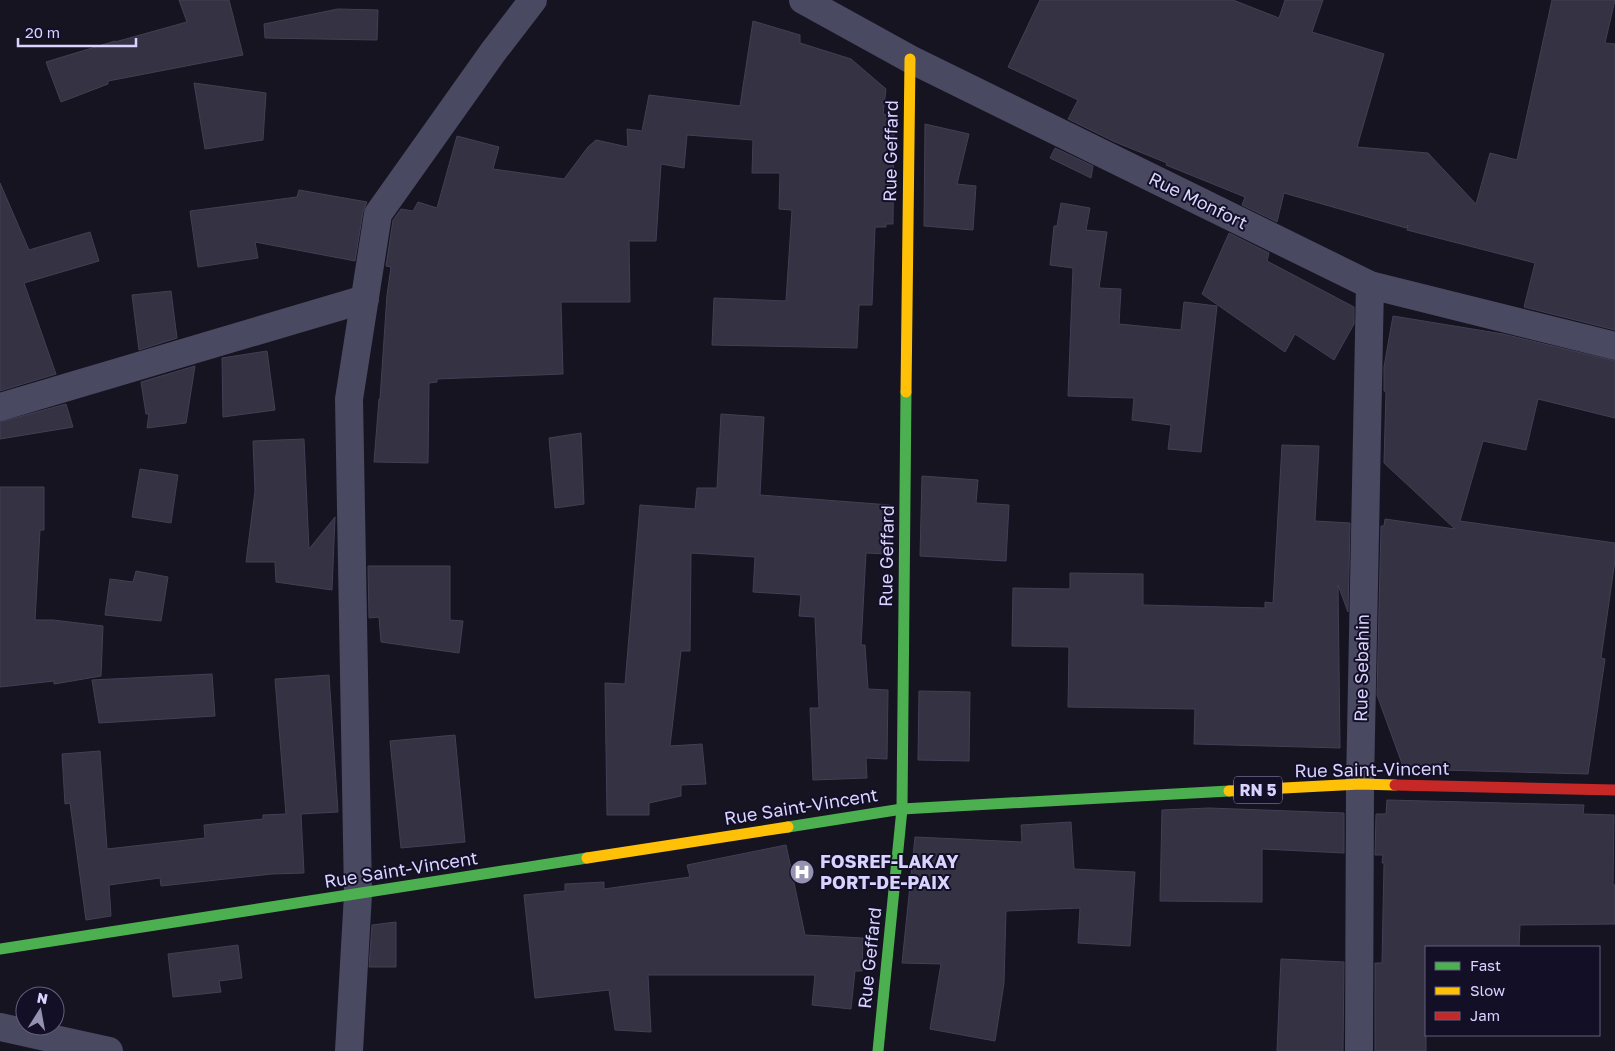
<svg xmlns="http://www.w3.org/2000/svg" width="1615" height="1051" font-family="'Golos Text',sans-serif">
<style>
.building{fill:#343243;stroke:#433f54}
.lines{fill:none;stroke-linecap:round;stroke-linejoin:round}
.street{stroke:#4a4962;stroke-width:28}
.fast{stroke:#4caf50;stroke-width:11}
.slow{stroke:#ffc107;stroke-width:11}
.jam{stroke:#c62828;stroke-width:11}
.labels{text-anchor:middle;stroke-width:4;stroke-linejoin:round;paint-order:stroke}
.shield{fill:#130f26;stroke:#9e99be;stroke-width:1}
.shield-label{font-size:16px;font-weight:bold;fill:#d9d4ff}
.street-label{font-size:18px;fill:#d9d4ff;stroke:#130f26}
.poi-label{font-size:18px;font-weight:bold;fill:#d9d4ff;stroke:#130f26;text-anchor:start}
</style>
<rect width="100%" height="100%" fill="#161421"/>
<g class="building">
<path d="M179 0H229L243 55 108 81V84L61 102 46 62 115 41V42L187 22Z"/>
<path d="M1040 0H1233L1279 18 1285 0H1323L1312 32 1384 54 1357 147 1428 153 1476 204 1490 153 1517 160 1552 0H1615L1605 43 1615 44V330L1524 307 1535 263 1407 230 1408 225 1406 228 1284 193 1277 222 1242 205 1245 197 1166 165 1167 163 1115 142 1068 119 1078 100 1008 67Z"/>
<path d="M338 9 378 10 377 40 265 38 264 24Z"/>
<path d="M753 21 800 35V43L851 59 886 89 883 114 894 116 893 224H886V227H875L872 305H859L857 348 712 345 714 298 786 301 792 210 779 209 780 173H752L753 140 687 135 684 168 661 164 656 241H629L630 302H561L563 374 437 379V382L429 383 428 463 374 462 379 399H380L387 295 391 267 386 266 393 220 401 209 413 211 418 202 437 208 457 136 499 147 493 169 564 179 588 147 596 140 628 147 627 129 642 131 649 95 740 106Z"/>
<path d="M194 83 266 93 263 140 205 149Z"/>
<path d="M925 124 969 134 957 184 976 186 973 230 924 226Z"/>
<path d="M1055 148 1093 166 1091 178 1050 158Z"/>
<path d="M0 183 29 250 90 232 99 261 24 283 56 374 0 391Z"/>
<path d="M299 190 367 202 363 212 355 261 255 242 258 258 198 267 190 211 297 197Z"/>
<path d="M1061 203 1090 208 1086 230 1107 232 1099 288 1121 289 1119 324 1181 330 1184 302 1217 306 1201 452 1168 449 1171 425 1132 420 1134 398 1068 396 1073 268 1050 265 1054 226H1057Z"/>
<path d="M1229 233 1269 253 1267 261 1354 307V324L1334 360 1295 334 1285 352 1202 294Z"/>
<path d="M171 291 177 338 139 350 132 295Z"/>
<path d="M1393 316 1503 334 1615 361V418L1538 399 1526 450 1483 441 1460 521 1615 543V560L1601 658 1605 659 1588 774 1404 769 1377 695 1381 526H1384L1385 519 1455 529 1384 463 1386 392 1384 391V367Z"/>
<path d="M267 351 275 410 223 417 222 358Z"/>
<path d="M195 366 186 423 147 428 149 414H146L141 382Z"/>
<path d="M66 404 73 427 0 439V422Z"/>
<path d="M721 414 764 417 760 495 890 505 889 554 866 553 861 645H865L868 689 888 690 887 759 866 758 867 778 813 780 810 708H819L815 617 799 616 801 595 753 592 755 557 691 553 690 651H681L670 746 702 744 706 784 681 785V796L649 803V815H607L605 683 625 684 640 505 695 509 697 488H717Z"/>
<path d="M581 433 584 504 555 508 549 438Z"/>
<path d="M304 439 309 549 335 517 332 590 276 582 275 562H246L255 491 253 441Z"/>
<path d="M1282 445 1319 446 1315 521 1350 523 1348 612 1338 585 1340 748 1194 744 1195 709 1068 707 1069 647 1012 646 1013 588 1070 589V573L1143 574V605L1265 608V602L1273 603Z"/>
<path d="M140 469 178 475 171 523 132 517Z"/>
<path d="M922 476 978 480 976 503 1009 505 1006 561 920 556Z"/>
<path d="M0 487H44V530H40L35 620H53L103 626 101 676 54 684V681L0 687Z"/>
<path d="M368 566H450V620L463 621 459 653 381 642 379 617 369 618Z"/>
<path d="M136 571 168 577 161 621 105 615 110 579 133 582Z"/>
<path d="M212 674 215 716 99 723 92 680Z"/>
<path d="M329 675 338 812 301 814 304 873 272 874 161 886 160 878 109 885 111 916 86 920 70 803 65 804 62 754 100 751 107 849 205 838 204 825 263 819V815L286 814 275 679Z"/>
<path d="M919 691 970 692 969 761 918 760Z"/>
<path d="M455 735 465 842 401 848 390 741Z"/>
<path d="M1387 800 1584 805 1583 814 1614 815 1613 885H1615V924L1520 925 1519 947H1426V1051H1375V963H1382L1384 863H1382L1383 855H1375L1376 814H1386Z"/>
<path d="M1209 808 1344 813V853L1262 849V902L1160 901 1162 810Z"/>
<path d="M1071 822 1074 869 1135 872 1130 946 1078 943 1080 908 1006 911 1004 983 995 1041 930 1029 941 964 902 963 915 837 1022 842 1021 825Z"/>
<path d="M786 845 805 935 863 938 862 971H855L851 1009 812 1005 815 975H648L651 1032 615 1030 609 990 535 998 524 895 565 891V884L604 882V889L690 877 687 865Z"/>
<path d="M396 922V967H369L372 925Z"/>
<path d="M238 945 242 978 219 981 221 992 173 997 168 954Z"/>
<path d="M1281 959 1344 962 1343 1051H1277Z"/>
</g>
<g class="lines">
<g class="street">
<path d="M803 0 910 59 1370 285 1615 346"/>
<path d="M0 407 365 299"/>
<path d="M0 1027 109 1051"/>
<path d="M349 1051 358 894 349 399 378 214 493 52 533 0"/>
<path d="M1359 1051 1360 784 1370 285"/>
</g>
<g class="fast">
<path d="M788 827 902 809 906 392"/>
<path d="M0 949 587 858"/>
<path d="M878 1051 902 809 1229 791"/>
</g>
<g class="slow">
<path d="M906 392 910 59"/>
<path d="M1229 791 1360 784 1395 785"/>
<path d="M587 858 788 827"/>
</g>
<path class="jam" d="M1395 785 1615 790"/>
</g>
<defs>
<symbol id="hospital-disc" viewBox="-11 -11 22 22"><circle r="9.5" fill="#9591b1" stroke="#130f26"/><path d="M-5-5h3v3.5h4V-5h3V5h-3V1.5h-4V5h-3Z" fill="#fff"/></symbol>
</defs>
<g fill-rule="evenodd">
<use href="#hospital-disc" x="788" y="858" width="28" height="28"/>
</g>
<g class="labels">
<rect class="shield" x="1234" y="776.5" width="48" height="27" rx="4"/>
<g class="shield-label">
<text x="1258" y="796">RN 5</text>
</g>
<g class="street-label">
<text transform="translate(891 151) rotate(-89)" y="6">Rue Geffard</text>
<text transform="translate(1198 201) rotate(26)" y="6">Rue Monfort</text>
<text transform="translate(887 556) rotate(-89)" y="6">Rue Geffard</text>
<text transform="translate(1362 668) rotate(-89)" y="6">Rue Sebahin</text>
<text transform="translate(1372 770) rotate(-1)" y="6">Rue Saint-Vincent</text>
<text transform="translate(801 807) rotate(-9)" y="6">Rue Saint-Vincent</text>
<text transform="translate(401 870) rotate(-9)" y="6">Rue Saint-Vincent</text>
<text transform="translate(870 958) rotate(-84)" y="6">Rue Geffard</text>
</g>
<g class="poi-label">
<text x="820" y="868">FOSREF-LAKAY<tspan x="820" dy="21">PORT-DE-PAIX</tspan></text>
</g>
</g>
<rect x="1425" y="946" width="175" height="90" fill="#130f26" stroke="#625e7d"/>
<rect x="1435" y="962" width="25" height="8" fill="#4caf50" stroke="#625e7d"/>
<text x="1470" y="971" font-size="15" fill="#d9d4ff">Fast</text>
<rect x="1435" y="987" width="25" height="8" fill="#ffc107" stroke="#625e7d"/>
<text x="1470" y="996" font-size="15" fill="#d9d4ff">Slow</text>
<rect x="1435" y="1012" width="25" height="8" fill="#c62828" stroke="#625e7d"/>
<text x="1470" y="1021" font-size="15" fill="#d9d4ff">Jam</text>
<g transform="translate(40 1011) rotate(11)"><circle r="24" fill="#130f26" stroke="#625e7d"/>
<path d="M0-4L9 19L0 12L-9 19Z" fill="#9591b1"/>
<text y="-8" font-size="14" font-weight="bold" text-anchor="middle" fill="#d9d4ff">N</text>
</g>
<path d="M18 38v8h118v-8" fill="none" stroke="#d9d4ff" stroke-width="2.5"/>
<text x="25" y="38" font-size="15" fill="#d9d4ff" stroke="#130f26" stroke-width="4" paint-order="stroke">20 m</text>
</svg>
